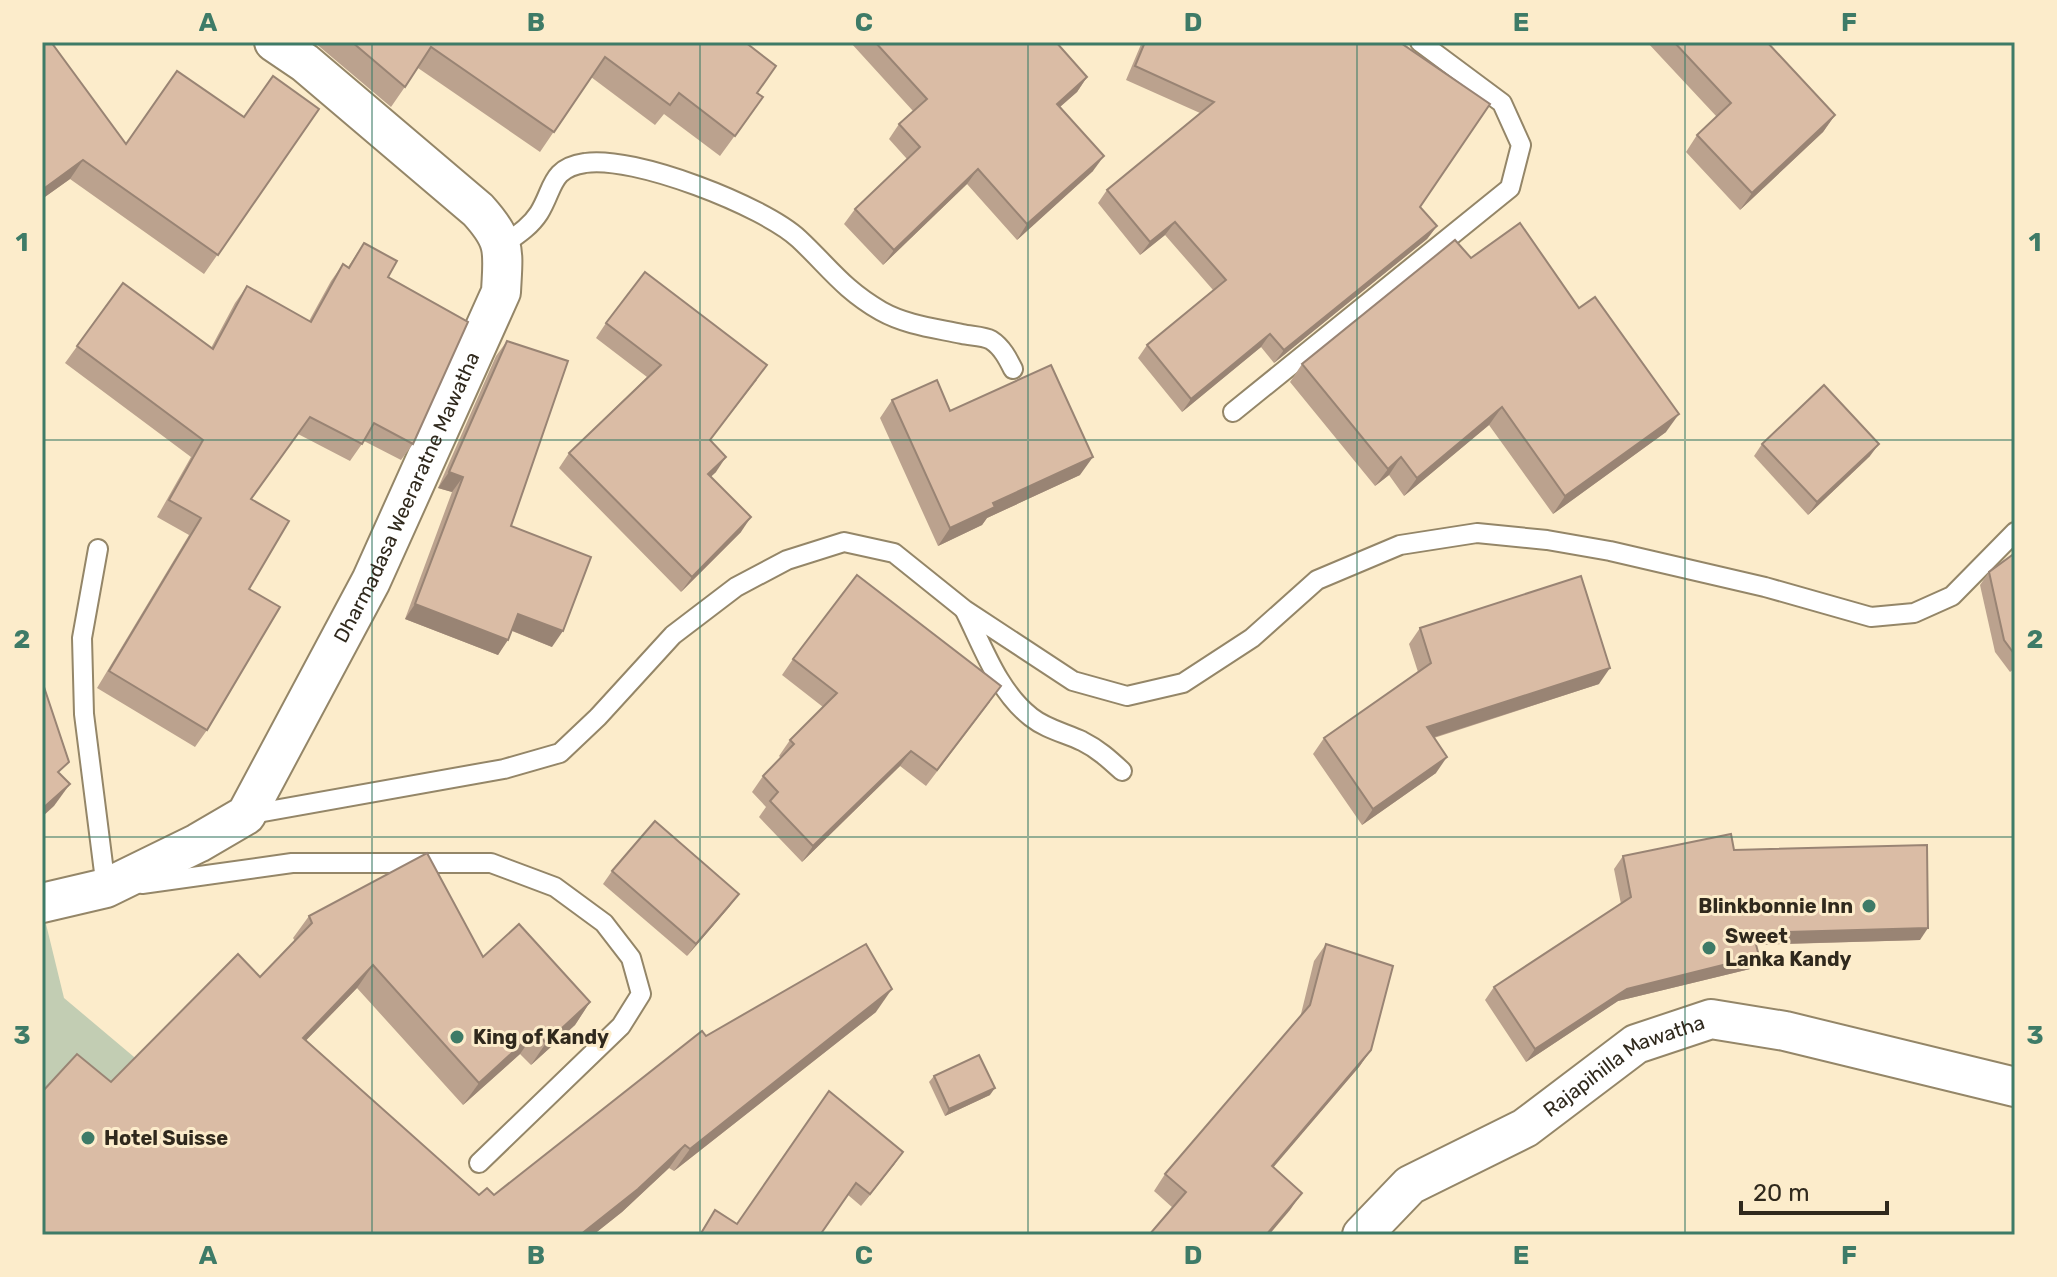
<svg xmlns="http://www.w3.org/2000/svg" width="2057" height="1277" font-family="Rubik,sans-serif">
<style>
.green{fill:#c2cdb3}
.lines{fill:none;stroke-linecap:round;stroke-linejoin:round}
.lane-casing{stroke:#948668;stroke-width:22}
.street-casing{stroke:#948668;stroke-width:42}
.lane{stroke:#fff;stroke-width:18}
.street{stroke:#fff;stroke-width:38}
.wall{fill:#bba28e}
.shaded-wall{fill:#998474}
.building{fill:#dabca5;stroke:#998474;stroke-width:2}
.grid{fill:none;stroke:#3e7b67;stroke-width:2;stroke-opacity:0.55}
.poi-dot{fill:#3e7b67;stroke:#fceccb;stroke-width:3}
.labels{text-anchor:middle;stroke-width:6;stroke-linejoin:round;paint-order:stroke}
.street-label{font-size:20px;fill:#30291d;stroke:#fceccb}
.poi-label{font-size:20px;font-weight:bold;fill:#30291d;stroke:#fceccb;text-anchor:start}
.neatline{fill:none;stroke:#3e7b67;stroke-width:3}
.grid-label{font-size:26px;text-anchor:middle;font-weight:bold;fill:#3e7b67}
</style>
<rect width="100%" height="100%" fill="#fceccb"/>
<path class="green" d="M46 924 64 998 140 1062 203 1146 42 1097V925Z"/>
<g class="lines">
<defs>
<g id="lane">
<path d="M503 245C517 235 530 227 539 213 554 189 550 168 585 163 633 155 764 206 799 239 829 267 843 289 881 311 906 325 934 328 962 334 971 336 984 336 991 340 1002 347 1008 359 1013 369"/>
<path d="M1233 412 1510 188 1521 145 1502 103 1420 42"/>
<path d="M98 549 82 638 84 714 106 888H108"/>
<path d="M965 611C983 647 998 691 1031 717 1046 729 1065 733 1082 741 1098 749 1109 759 1122 771"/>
<path d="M246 815 504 769 560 753 598 717 673 635 736 587 787 560 844 542 894 553 965 610 1073 681 1127 696 1183 683 1252 638 1317 580 1400 545 1477 533 1547 540 1610 551 1765 587 1871 617 1914 613 1952 596 2015 532"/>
<path d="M142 884 292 863H491L555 887 604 923 631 958 641 994 621 1026 479 1163"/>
</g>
<g id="street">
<path id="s1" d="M42 903 106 888 198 843 246 815 371 581 501 292C503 251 507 242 478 210L305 63 274 42"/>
<path id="s2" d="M1362 1235 1410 1185 1525 1128 1636 1044 1711 1019 1785 1031 2015 1087"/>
</g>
</defs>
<use href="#lane" class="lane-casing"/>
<use href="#street" class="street-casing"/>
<use href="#lane" class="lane"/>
<use href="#street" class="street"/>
</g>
<g class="wall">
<path d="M42 42 126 144 244 117 319 109 204 274 70 179 42 199Z"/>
<path d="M314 42H745L757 93 763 97 720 156 664 114 655 125 591 77 540 152 418 68 391 107Z"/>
<path d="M852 42H1056L1087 77 1077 92 1060 107 1093 171 1017 240 967 184 883 265 844 224 855 209 907 159 889 139 899 124 913 111 851 43Z"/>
<path d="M1142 42H1402L1420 207 1437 226 1427 239 1274 363 1261 347 1182 412 1138 358 1147 345 1213 290 1165 235 1140 255 1098 203 1107 190 1200 113 1126 80Z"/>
<path d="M1647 42H1767L1835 115 1823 132 1740 210 1686 152 1697 135 1717 117Z"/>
<path d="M364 243 388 277 413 444 401 460 364 441 350 461 298 434 251 499 249 589 207 730 195 747 97 688 189 535 157 517 191 457 65 363 123 283 211 348 235 303 247 286 309 321 331 281 343 264 348 267Z"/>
<path d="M1471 258 1666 432 1553 514 1489 425 1404 496 1389 475 1375 486 1290 382 1302 364Z"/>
<path d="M606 323 757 380 710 440 716 472 711 476 741 532 681 592 559 468 569 453 647 377 596 338Z"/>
<path d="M507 341 511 526 552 647 512 631 498 655 405 619 452 492 438 488 496 356Z"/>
<path d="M892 400 950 411 1080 475 987 518 982 525 938 546 880 418Z"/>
<path d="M1762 444 1870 456 1808 515 1754 456Z"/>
<path d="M2015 553V668L2010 672 1995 652 1980 585 1989 572Z"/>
<path d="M1420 628 1599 684 1434 738 1436 773 1362 825 1313 754 1324 738 1418 672 1409 644Z"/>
<path d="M793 659 990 702 926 786 900 766 802 862 759 817 766 807 752 792 763 776 781 758 779 756 790 740 823 707 782 675Z"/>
<path d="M1734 850 1920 940 1756 945 1750 969 1618 1001 1526 1062 1485 1000 1494 987 1621 904 1614 869 1623 856Z"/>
<path d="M612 871 730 906 687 956 603 884Z"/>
<path d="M309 916 483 957 590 1002 575 1025 531 1065 520 1054 463 1105 357 988 306 1040 479 1195H494L706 1036 876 1012 674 1171 669 1168 622 1212 593 1235H42L111 1082 260 977 295 941 293 938Z"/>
<path d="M1326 944 1371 1050 1359 1067 1273 1167 1290 1210 1173 1208 1154 1191 1165 1174 1300 1018 1314 961Z"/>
<path d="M934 1076 990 1095 945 1116 929 1082Z"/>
<path d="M903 1152 861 1206 848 1195 820 1235H699L715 1210 737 1224Z"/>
</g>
<g class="shaded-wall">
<path d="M1087 77 1077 92 1046 119 1057 104Z"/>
<path d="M1835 115 1823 132 1740 210 1752 193Z"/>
<path d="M1104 156 1093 171 1017 240 1027 224Z"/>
<path d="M83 160 70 179 42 199V190Z"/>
<path d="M978 169 967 184 883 265 894 250Z"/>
<path d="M1175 222 1165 235 1140 255 1150 242Z"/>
<path d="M1437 226 1427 239 1274 363 1284 350Z"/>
<path d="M1270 334 1261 347 1182 412 1191 399Z"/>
<path d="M1502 407 1489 425 1404 496 1417 478Z"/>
<path d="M1679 414 1666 432 1553 514 1565 496Z"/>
<path d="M1879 444 1870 456 1808 515 1817 502Z"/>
<path d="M726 457 716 472 698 489 708 474Z"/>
<path d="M1093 457 1080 475 987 518 982 525 938 546 950 528 993 503Z"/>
<path d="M1401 457 1389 475 1375 486 1388 469Z"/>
<path d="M449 472 463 477 452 492 438 488Z"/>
<path d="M751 517 741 532 681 592 692 577Z"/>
<path d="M415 604 508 640 498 655 405 619Z"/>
<path d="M518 614 563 631 552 647 508 629Z"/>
<path d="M1610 668 1599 684 1416 743 1427 727Z"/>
<path d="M911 751 900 766 802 862 813 846Z"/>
<path d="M1447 757 1436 773 1362 825 1373 809Z"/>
<path d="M70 784 54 806 42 817V809Z"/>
<path d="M739 894 730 906 687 956 696 944Z"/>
<path d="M1928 928 1920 940 1745 945 1753 933Z"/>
<path d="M1759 956 1750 969 1618 1001 1526 1062 1535 1049 1627 989Z"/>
<path d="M373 965 357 988 287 1060 303 1038Z"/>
<path d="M892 989 876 1012 674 1171 690 1149Z"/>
<path d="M590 1002 575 1025 531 1065 546 1043Z"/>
<path d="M536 1031 520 1054 463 1105 479 1083Z"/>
<path d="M1371 1050 1359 1067 1260 1183 1272 1166Z"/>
<path d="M995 1088 990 1095 945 1116 949 1109Z"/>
<path d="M685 1145 669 1168 622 1212 593 1235H580Z"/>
<path d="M903 1152 894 1165 861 1206 870 1194Z"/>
<path d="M1302 1193 1290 1210 1269 1235H1266Z"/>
</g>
<g class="building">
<path d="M42 42H51L126 144 177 71 244 117 273 76 319 109 218 255 83 160 42 190Z"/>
<path d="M352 42H745L776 66 757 93 763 97 735 136 679 93 670 105 605 57 554 132 431 47 405 87Z"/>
<path d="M875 42H1056L1087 77 1057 104 1104 156 1027 224 978 169 894 250 855 209 920 147 899 124 927 99Z"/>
<path d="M1145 42H1402L1401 43 1490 104 1420 207 1437 226 1284 350 1270 334 1191 399 1147 345 1226 280 1175 222 1150 242 1107 190 1214 102 1135 66Z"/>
<path d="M1674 42H1767L1835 115 1752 193 1697 135 1731 103Z"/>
<path d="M1520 223 1579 308 1595 297 1679 414 1565 496 1502 407 1417 478 1401 457 1388 469 1302 364 1455 240 1471 258Z"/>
<path d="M364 243 397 261 388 277 468 322 413 444 374 423 362 444 310 417 251 499 289 521 249 589 280 607 207 730 109 671 201 518 169 500 203 440 77 346 123 283 213 349 247 286 311 322 343 264 349 268Z"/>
<path d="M645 272 767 365 710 440 726 457 708 474 751 517 692 577 569 453 661 365 606 323Z"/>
<path d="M507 341 568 361 511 526 591 557 563 631 518 614 508 640 415 604 463 477 449 472Z"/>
<path d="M1051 365 1093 457 993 503 995 507 950 528 892 400 937 380 950 411Z"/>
<path d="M1824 385 1879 444 1817 502 1762 444Z"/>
<path d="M2015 553V655L2004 640 1989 572Z"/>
<path d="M857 575 1001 686 937 770 911 751 813 846 770 801 778 792 763 776 794 744 790 740 837 693 793 659Z"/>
<path d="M1581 576 1610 668 1427 727 1447 757 1373 809 1324 738 1431 663 1420 628Z"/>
<path d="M42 681 69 762 58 772 70 784 42 809Z"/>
<path d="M655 821 739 894 696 944 612 871Z"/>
<path d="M1731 834 1734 850 1927 845 1928 928 1753 933 1759 956 1627 989 1535 1049 1494 987 1631 897 1623 856Z"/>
<path d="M427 853 483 957 519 924 590 1002 546 1043 536 1031 479 1083 373 965 303 1038 479 1195 487 1188 494 1195 702 1031 706 1036 866 944 892 989 690 1149 685 1145 638 1189 580 1235H42V1092L77 1054 111 1082 238 954 260 977 312 923 309 916Z"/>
<path d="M1326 944 1393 966 1371 1050 1272 1166 1302 1193 1266 1235H1149L1186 1192 1165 1174 1310 1005Z"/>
<path d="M979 1055 995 1088 949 1109 934 1076Z"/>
<path d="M829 1091 903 1152 870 1194 856 1183 820 1235H700L715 1210 737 1224Z"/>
</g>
<path class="grid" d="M372 42V1235M700 42V1235M1028 42V1235M1357 42V1235M1685 42V1235M42 440H2015M42 837H2015"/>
<g class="poi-dot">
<circle cx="1869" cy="906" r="8"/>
<circle cx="1709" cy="948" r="8"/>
<circle cx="457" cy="1037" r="8"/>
<circle cx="88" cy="1138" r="8"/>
</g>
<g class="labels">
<g class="street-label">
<text dy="7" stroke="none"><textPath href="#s1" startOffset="580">Dharmadasa Weeraratne Mawatha</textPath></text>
<text dy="7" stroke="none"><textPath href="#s2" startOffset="316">Rajapihilla Mawatha</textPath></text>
</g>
<g class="poi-label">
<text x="1853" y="913" text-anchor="end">Blinkbonnie Inn</text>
<text x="1725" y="943">Sweet<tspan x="1725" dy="23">Lanka Kandy</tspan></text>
<text x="473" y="1044">King of Kandy</text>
<text x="104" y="1145">Hotel Suisse</text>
</g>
</g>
<rect width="2057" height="1277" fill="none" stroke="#fceccb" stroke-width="88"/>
<path d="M1741 1201v12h146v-12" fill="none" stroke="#30291d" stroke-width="4"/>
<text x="1753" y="1201" font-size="24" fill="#30291d" stroke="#fceccb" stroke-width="6" paint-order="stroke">20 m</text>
<rect x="44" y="44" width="1969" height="1189" class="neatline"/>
<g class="grid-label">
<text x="208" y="31">A</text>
<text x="536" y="31">B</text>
<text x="864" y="31">C</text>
<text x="1193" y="31">D</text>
<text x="1521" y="31">E</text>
<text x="1849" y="31">F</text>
<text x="22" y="251">1</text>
<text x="2035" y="251">1</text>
<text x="22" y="648">2</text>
<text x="2035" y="648">2</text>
<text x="22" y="1044">3</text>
<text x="2035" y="1044">3</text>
<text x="208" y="1264">A</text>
<text x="536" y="1264">B</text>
<text x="864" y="1264">C</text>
<text x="1193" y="1264">D</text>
<text x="1521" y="1264">E</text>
<text x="1849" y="1264">F</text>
</g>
</svg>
